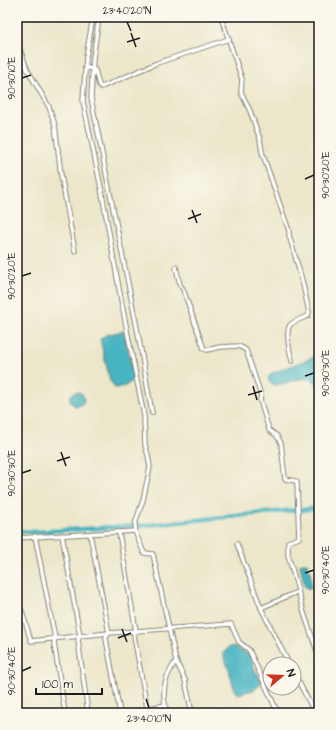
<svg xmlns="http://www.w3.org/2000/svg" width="336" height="730" font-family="'Architects Daughter',sans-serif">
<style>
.water{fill:#46b4c1;stroke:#31686e}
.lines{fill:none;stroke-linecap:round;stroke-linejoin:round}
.canal{stroke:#46b4c1;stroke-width:4.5}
.street-casing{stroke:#848273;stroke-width:5.5}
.street{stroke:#fff;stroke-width:3.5}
.ticks{fill:none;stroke:#1c1c1c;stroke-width:1.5}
.neatline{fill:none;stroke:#1c1c1c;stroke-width:1.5}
.ticks-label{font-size:10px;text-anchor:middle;fill:#1c1c1c}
</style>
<rect width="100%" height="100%" fill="#fbf7ec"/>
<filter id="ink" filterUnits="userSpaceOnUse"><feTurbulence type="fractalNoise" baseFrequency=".025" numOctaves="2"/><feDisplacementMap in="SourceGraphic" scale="8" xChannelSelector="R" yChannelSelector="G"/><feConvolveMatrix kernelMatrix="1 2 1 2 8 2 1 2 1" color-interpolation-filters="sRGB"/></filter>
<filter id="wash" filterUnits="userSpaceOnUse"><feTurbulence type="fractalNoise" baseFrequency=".012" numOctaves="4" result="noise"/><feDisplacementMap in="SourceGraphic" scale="16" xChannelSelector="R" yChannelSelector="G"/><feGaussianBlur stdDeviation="0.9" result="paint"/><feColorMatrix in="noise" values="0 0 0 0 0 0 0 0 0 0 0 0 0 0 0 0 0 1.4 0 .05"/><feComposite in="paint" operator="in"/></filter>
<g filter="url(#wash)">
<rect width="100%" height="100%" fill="#ece7ca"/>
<g class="water">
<path d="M124 331 134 377C131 384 123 388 115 388L110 381 100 339 102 337 109 334Z"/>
<path d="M319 355V389C313 369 289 384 275 385 271 385 269 382 268 378L272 373Z"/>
<circle cx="77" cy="399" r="7"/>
<path d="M303 563H307C311 570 311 580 311 588L309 589 305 587C304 582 300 567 300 564Z"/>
<path d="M235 646 239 650 249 654 252 659 255 671 259 676 261 681 259 686 254 690 238 694 234 690 229 669 224 658V652L229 647Z"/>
</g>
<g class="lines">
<g class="canal">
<path d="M300 510 319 508"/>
<path d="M138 526 295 510"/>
<path d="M17 531 34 532 132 526"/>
</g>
</g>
</g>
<g filter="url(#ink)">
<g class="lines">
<defs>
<g id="street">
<path d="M93 17 86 57 83 101 101 188 122 305 144 416 145 445 148 455 150 467 143 500 135 524 136 534 144 553 153 554 176 661 185 680 192 713"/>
<path d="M99 17 93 58 91 98 137 328 152 413"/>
<path d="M221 17 242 79 241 92 250 111 260 139 262 152 289 231V235L302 280 309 312 308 316C303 318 294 321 290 325 285 332 290 353 292 361"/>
<path d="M17 41 27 69 49 107 55 125 61 175 75 251"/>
<path d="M85 67 95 70 99 85 101 87 104 86 157 63 229 39"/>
<path d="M176 267 180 285 183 289 204 349 207 350 220 347 239 346 246 350 261 395 260 400 269 430 277 436 281 443 285 479 296 481 297 483 299 538 288 542V555L298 590 297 592 261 608 289 664"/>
<path d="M119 533 136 631 134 634V636L148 713"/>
<path d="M90 534 109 633 106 637V639L120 713"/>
<path d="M62 535 80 636 78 640 88 713"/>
<path d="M35 536 55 638 54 643 65 713"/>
<path d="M17 538 135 531"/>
<path d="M237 544 261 608"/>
<path d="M298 591 304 613 319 657"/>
<path d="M17 602 22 611 31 641 109 633 231 624 239 642 249 650 278 713"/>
<path d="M294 673 315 713"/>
<path d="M126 713 165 705"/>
<path d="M167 713C161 692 164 678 176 661"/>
</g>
</defs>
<use href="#street" class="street-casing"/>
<use href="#street" class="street"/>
</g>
</g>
<path class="ticks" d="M127 22 131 31M131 33 136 47M127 42 140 38M22 78 31 75M305 179 314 175M192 210 197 223M188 219 201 214M22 276 31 273M305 376 314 373M253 386 257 400M248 395 262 391M61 452 66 466M57 461 70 457M22 473 31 470M305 573 314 570M122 629 127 642M118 638 131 633M22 671 31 667M146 699 149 708"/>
<rect width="336" height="730" fill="none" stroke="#fbf7ec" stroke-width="44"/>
<g transform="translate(282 676) rotate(71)"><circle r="19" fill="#fbf7ec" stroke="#a29f99"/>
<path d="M0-3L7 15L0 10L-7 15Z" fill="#c8321e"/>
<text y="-6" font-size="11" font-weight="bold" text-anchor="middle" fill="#1c1c1c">N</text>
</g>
<path d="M36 688v6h66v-6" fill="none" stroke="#1c1c1c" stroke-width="2"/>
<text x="42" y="688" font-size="12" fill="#1c1c1c" stroke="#fbf7ec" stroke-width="3" paint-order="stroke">100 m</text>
<rect x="22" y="22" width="292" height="686" class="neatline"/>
<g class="ticks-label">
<text x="127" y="14">23°40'20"N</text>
<text transform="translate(11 78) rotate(-90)" y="4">90°30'10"E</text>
<text transform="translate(325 175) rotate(-90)" y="4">90°30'20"E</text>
<text transform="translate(11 276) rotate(-90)" y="4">90°30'20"E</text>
<text transform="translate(325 373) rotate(-90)" y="4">90°30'30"E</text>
<text transform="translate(11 473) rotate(-90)" y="4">90°30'30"E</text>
<text transform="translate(325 570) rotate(-90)" y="4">90°30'40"E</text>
<text transform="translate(11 671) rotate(-90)" y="4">90°30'40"E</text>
<text x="149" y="722">23°40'10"N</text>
</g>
</svg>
